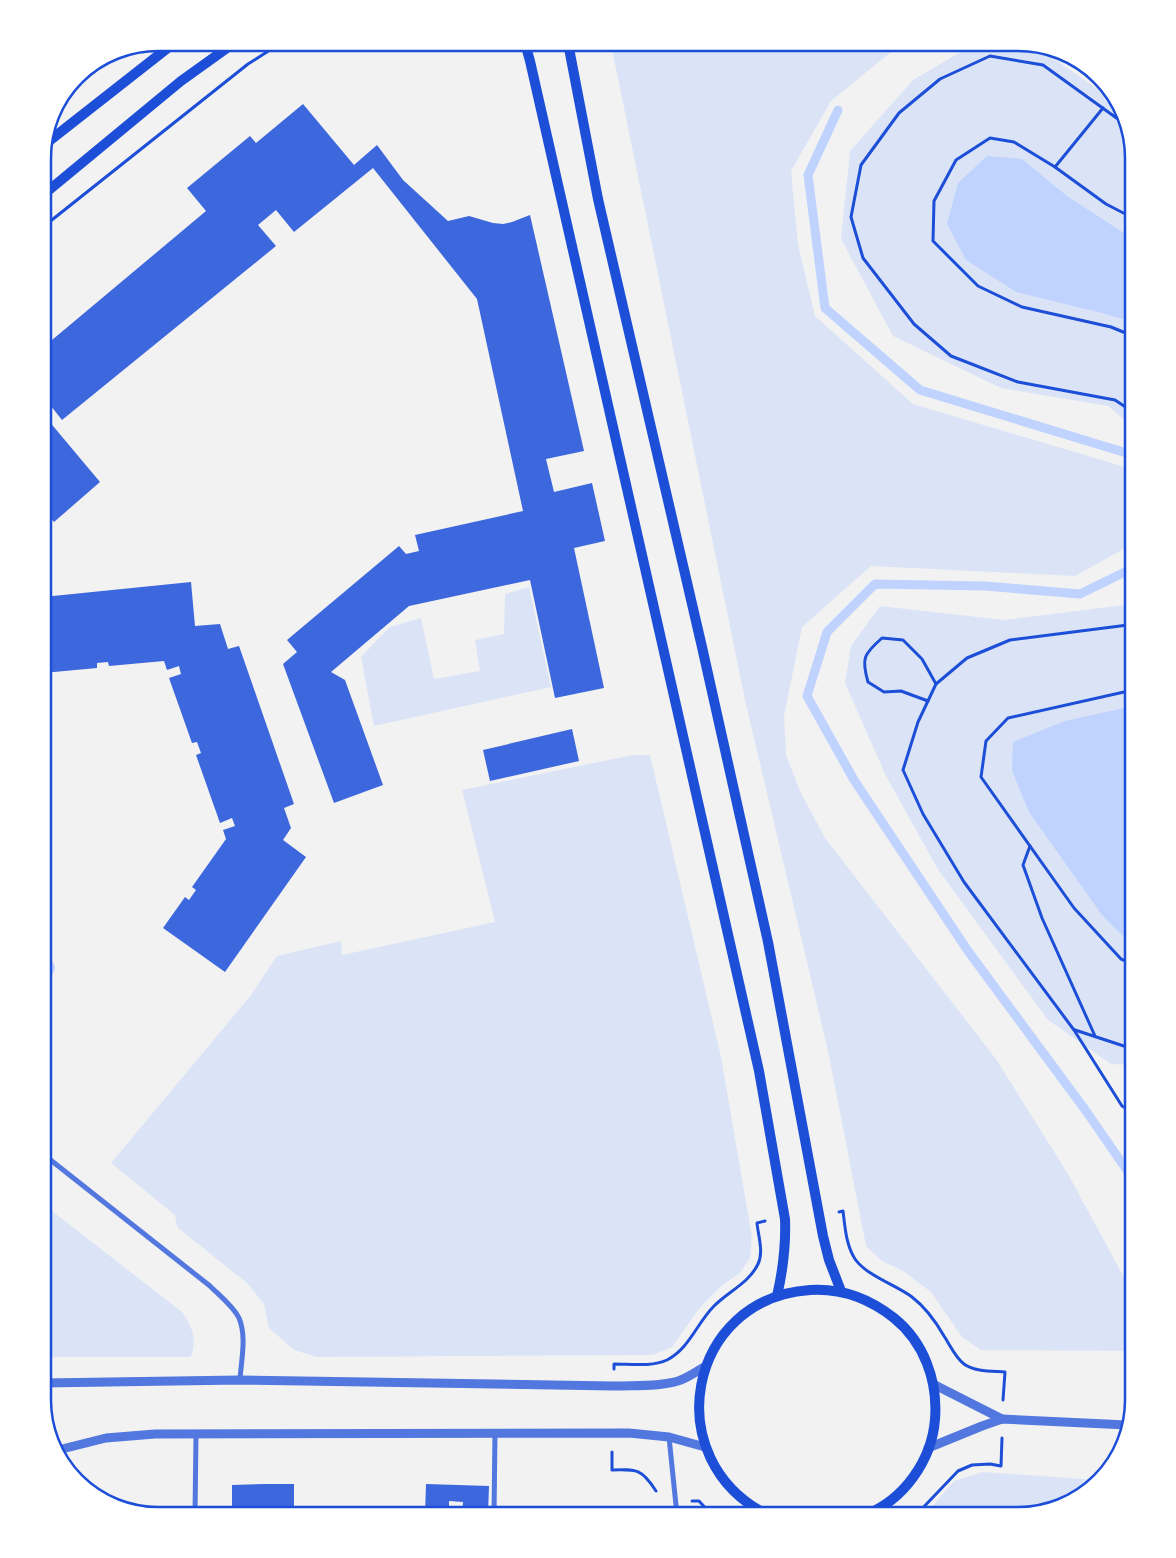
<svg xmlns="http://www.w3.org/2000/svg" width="1176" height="1558" font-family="'Fira Sans',sans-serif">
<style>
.green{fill:#dbe4f7}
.water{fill:#bfd3fe}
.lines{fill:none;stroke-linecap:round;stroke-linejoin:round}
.stream{stroke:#bfd3fe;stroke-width:9}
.building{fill:#3d67dc}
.path{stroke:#1d4ed8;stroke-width:3}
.minor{stroke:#5277de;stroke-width:5}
.tertiary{stroke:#5277de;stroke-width:9}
.secondary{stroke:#1d4ed8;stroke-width:10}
.rim{fill:none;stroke:#1d4ed8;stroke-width:2.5}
</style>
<rect width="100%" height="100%" fill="#f2f2f2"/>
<g class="green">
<path d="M614 43H902L831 101 791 171 798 245 815 316 913 404 1125 467 1133 508V521L1127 547 1075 576 871 566 802 627 784 716 786 755 800 791 825 838 996 1059 1068 1174 1133 1294V1351L981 1350 962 1337 931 1292 903 1271 882 1261 866 1246 828 1051 745 700 613 54Z"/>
<path d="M976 43 1050 56 1116 102 1133 159V427L1108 406 1001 388 893 336 841 239 850 151 913 80Z"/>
<path d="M529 587 551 687 374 726 361 657 390 627 421 618 434 679 480 671 475 640 504 634 505 594Z"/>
<path d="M1133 604V1065L1111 1064 1048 1020 937 868 886 776 845 683 851 646 880 606 1004 620Z"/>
<path d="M633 755H650L721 1057 752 1237 750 1258 740 1273 720 1287 699 1309 672 1347 653 1355 317 1357 294 1350 269 1328 264 1304 247 1283 177 1227 175 1215 111 1163 251 995 277 956 341 941 342 955 495 922 462 790Z"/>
<path d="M43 1204 182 1312C193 1329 197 1338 191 1357H43Z"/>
<path d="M983 1472 1096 1480 1082 1496 1018 1515H925L954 1481Z"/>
</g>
<g class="water">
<path d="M987 156 1022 159 1067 196 1133 239V322L1102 313 1016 292 966 260 947 224 958 183Z"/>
<path d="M1133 706V946L1102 915 1029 812 1012 771 1013 742 1065 721Z"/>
<path d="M43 954C61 967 56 969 44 986L43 984Z"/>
</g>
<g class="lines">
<g class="stream">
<path d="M838 110 808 175 825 308 920 390 1133 455"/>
<path d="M1133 1179 1086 1111 968 951 854 780 807 696 827 632 875 584 985 586 1080 594 1133 568"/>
</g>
</g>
<g class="building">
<path d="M303 104 354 165 377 145 403 180 448 221 469 216 493 223 503 224 512 222 530 215 584 451 546 459 554 492 592 483 605 541 574 548 604 688 555 698 530 580 409 606 331 672 345 680 383 785 334 803 283 664 297 652 287 640 399 546 406 554 419 551 415 535 523 511 477 299 373 168 294 232 276 210 258 225 276 246 62 420 43 396V329L52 340 206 211 187 188 250 136 256 143Z"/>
<path d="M43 414 100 482 54 522 43 509Z"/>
<path d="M191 582 195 626 220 624 228 649 239 646 294 804 284 808 291 828 283 840 306 857 225 972 163 928 185 897 189 900 196 890 192 887 226 839 223 830 235 826 232 818 220 823 196 755 201 753 197 742 192 743 169 678 181 674 179 666 167 670 164 661 109 666 108 662 97 663V668L43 673V597Z"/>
<path d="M572 729 579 761 490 781 483 750Z"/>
<path d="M264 1484H294V1515H232V1485Z"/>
<path d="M426 1484 489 1486 488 1515H462L463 1502 449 1501V1515H425Z"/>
</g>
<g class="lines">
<g class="path">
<path d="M1122 122 1043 65 990 56 940 79 899 113 861 165 851 217 863 258 914 324 951 356 1018 382 1115 400 1133 412"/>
<path d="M1055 167 1103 108"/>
<path d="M43 227 248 64 281 43"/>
<path d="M1133 336 1111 327 1022 307 978 286 933 241 934 201 956 160 990 138 1014 142 1055 167 1106 204 1133 218"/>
<path d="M928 701 901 691 884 692 868 682C861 658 864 654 882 638L903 640 922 659 936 684"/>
<path d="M1030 846 1023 865 1042 918 1095 1036"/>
<path d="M1133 964 1121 959 1074 908 981 777 986 741 1008 718 1133 690"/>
<path d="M1075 1030 1133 1049"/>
<path d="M1133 1112 1122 1106 1074 1030 964 882 923 814 903 770 918 722 936 684 967 658 1010 640 1128 625 1133 622"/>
<path d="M839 1212 843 1211C845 1227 846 1245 855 1259 867 1276 896 1285 912 1297 925 1307 936 1322 944 1336 950 1345 955 1357 964 1364 975 1372 992 1371 1005 1372L1003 1400"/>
<path d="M614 1369V1364C630 1364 652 1367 667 1360 689 1349 697 1323 714 1306 729 1291 749 1283 758 1264 764 1252 758 1235 757 1223L765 1221"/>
<path d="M612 1452V1470C637 1469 642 1469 656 1491"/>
<path d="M692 1501H699L712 1515"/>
<path d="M916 1515 958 1471 972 1465 990 1464 1001 1466 1002 1438"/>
</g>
<g class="minor">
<path d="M43 1154 210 1286C220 1296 233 1306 239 1318 247 1337 241 1361 240 1380"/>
<path d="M669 1437 677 1515"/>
<path d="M195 1515 196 1434"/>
<path d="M494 1515 495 1433"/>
</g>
<g class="tertiary">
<path d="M43 1383 240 1380 614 1386C634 1385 658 1387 678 1381 688 1378 697 1371 706 1366"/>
<path d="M933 1384 1002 1419"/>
<path d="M928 1448 982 1426 1002 1419 1127 1425"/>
<path d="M58 1450 106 1438 155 1434 629 1433 669 1437 705 1447"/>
</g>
<g class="secondary">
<path d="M525 43 530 61 759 1071 785 1219C786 1246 783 1270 777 1296"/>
<path d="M568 43 598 199 702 647 768 942 823 1236 829 1260 841 1291"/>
<path d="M44 145 174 43"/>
<path d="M43 195 181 81 234 43"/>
<path d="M768 1515C657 1460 687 1298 810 1290 842 1288 870 1299 894 1318 924 1342 938 1381 935 1419 932 1460 904 1500 865 1515"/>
</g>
</g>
<path d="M0 0H1176V1558H0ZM158 51H1018A107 107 0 0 1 1125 158V1400A107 107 0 0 1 1018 1507H158A107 107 0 0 1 51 1400V158A107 107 0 0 1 158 51Z" fill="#fff" fill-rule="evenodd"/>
<path class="rim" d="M158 51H1018A107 107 0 0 1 1125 158V1400A107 107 0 0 1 1018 1507H158A107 107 0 0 1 51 1400V158A107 107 0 0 1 158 51Z"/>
</svg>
